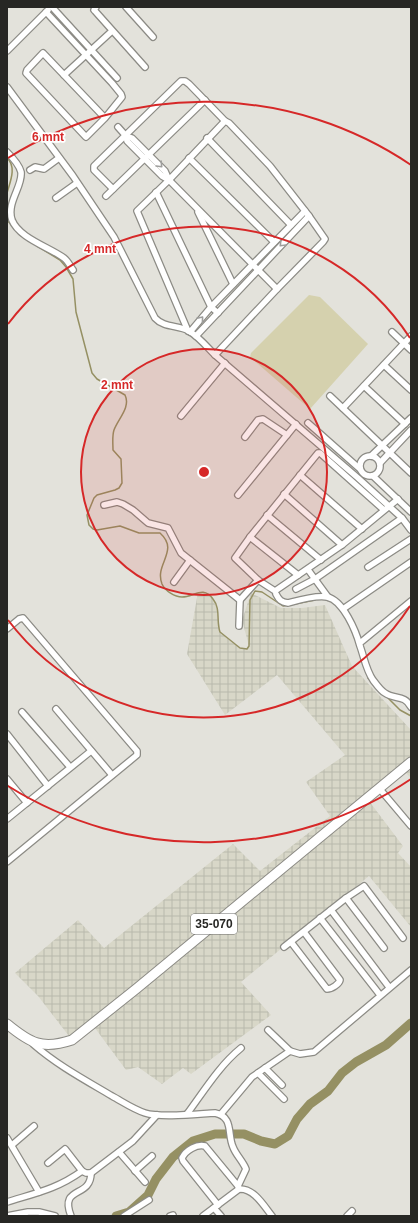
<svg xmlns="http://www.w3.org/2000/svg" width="418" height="1223" font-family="Helvetica,sans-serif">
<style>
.industrial{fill:url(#industrial-grid)}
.pitch{fill:#d5d1ae}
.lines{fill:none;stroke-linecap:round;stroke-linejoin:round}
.stream{stroke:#959063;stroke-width:1.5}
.river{stroke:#959063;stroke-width:9}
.minor-casing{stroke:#8c8b85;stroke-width:8}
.primary-casing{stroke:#8c8b85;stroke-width:11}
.minor{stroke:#fff;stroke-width:5.5}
.primary{stroke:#fff;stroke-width:9}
.oneway{stroke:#9e9e9c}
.ring{fill:none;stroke:#d62828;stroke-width:2}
.labels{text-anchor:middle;stroke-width:3.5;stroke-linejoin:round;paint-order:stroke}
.shield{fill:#fff;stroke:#686866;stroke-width:1}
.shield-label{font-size:12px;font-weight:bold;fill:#272724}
.centre{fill:#d62828;stroke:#fff;stroke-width:2}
.ring-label{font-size:12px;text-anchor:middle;font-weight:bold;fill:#d62828;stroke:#fff;stroke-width:3.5;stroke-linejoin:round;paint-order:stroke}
</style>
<defs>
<pattern id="industrial-grid" width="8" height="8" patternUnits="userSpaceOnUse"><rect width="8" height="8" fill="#d8d7c8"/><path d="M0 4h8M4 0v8" fill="none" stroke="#b9b9ac"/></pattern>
</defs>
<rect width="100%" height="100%" fill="#e3e2db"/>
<path class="industrial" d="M198 592H202L208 594 213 599 218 611 220 632 231 642 243 649H247L249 646 242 620 251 593 281 608H302L325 605 352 666 411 730V778L406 773 369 801 403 846 398 853 411 867V927L369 876 241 982 271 1015 191 1074 183 1068 162 1084 138 1067 126 1070 92 1024 72 1040 38 996 15 973 78 920 104 948 233 844 260 871 330 816 306 782 345 755 277 675 225 715 187 654Z"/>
<path class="pitch" d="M309 295 320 297 368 344 310 409 250 357 251 353Z"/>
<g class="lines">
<g class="stream">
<path d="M7 158C17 167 10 182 7 193"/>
<path d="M7 220 20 235 25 238"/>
<path d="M37 246 60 260 66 267 73 279 76 312 92 373 97 379 125 395C131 407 118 419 114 430 112 436 113 444 113 450L121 459 122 483 119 488 115 490 97 495 94 498 87 515 89 525 93 529 97 530 120 526 139 533H160C180 551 154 564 162 584 165 591 175 597 182 597 194 597 203 585 213 599 221 609 216 621 220 632L240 648 247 649 249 646 250 600 255 591 262 592 283 606 288 605"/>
<path d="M295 604 315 600"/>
<path d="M351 629 357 644"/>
<path d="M368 678 373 684"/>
<path d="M386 696 400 710 411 716"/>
</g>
<path class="river" d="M116 1216 129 1212 148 1195 156 1179 173 1157 193 1141 215 1134H244L261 1141 275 1144 288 1136 297 1119 310 1104 328 1091 342 1073 356 1062 386 1045 411 1023"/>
<defs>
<g id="minor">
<path d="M52 7 117 78"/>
<path d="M96 7 94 10 95 11 145 67"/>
<path d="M126 7 153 37"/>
<path d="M46 12 112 83 121 94 122 97 105 118 86 137 26 73 27 70 43 53 105 118"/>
<path d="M7 51 48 10"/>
<path d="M64 75 112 31"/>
<path d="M7 87 73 176 114 237 155 318C164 328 178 325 189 331 199 337 207 347 215 355L358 478 402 518 411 530"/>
<path d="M118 127 126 136 127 141 162 176 169 180 277 289"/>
<path d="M126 136 132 138 165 171 169 180"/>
<path d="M207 138 291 225"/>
<path d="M7 152C12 157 19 164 21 172 23 186 6 203 12 220 19 238 49 247 64 258 68 261 70 266 73 270"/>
<path d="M189 158 274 242"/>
<path d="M30 170 35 167 44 169 59 158"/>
<path d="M113 189 94 170V166L181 81H185L189 84 225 121"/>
<path d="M156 192 211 307 218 313"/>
<path d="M106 196 205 100"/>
<path d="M56 198 77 183"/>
<path d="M198 212 233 284"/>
<path d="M188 331 137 211 169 180 225 121 229 123 270 166 309 216 325 239 323 242 277 289 215 355"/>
<path d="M190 332 211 307 305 211"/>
<path d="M392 332 411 350"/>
<path d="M196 336 309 216"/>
<path d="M384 365 411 390"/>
<path d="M364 386 405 424"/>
<path d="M330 396 411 473"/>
<path d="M343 408 411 336"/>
<path d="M181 416 225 363"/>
<path d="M308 423 360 469"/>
<path d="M245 437 258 420 263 419 287 435"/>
<circle cx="370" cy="466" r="10"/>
<path d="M371 456 411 418"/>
<path d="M380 463 411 430"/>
<path d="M300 475 362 529"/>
<path d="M373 476 411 512"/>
<path d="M284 494 342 545"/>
<path d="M238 495 296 424"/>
<path d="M104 505 117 502 123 504 133 510 148 523 168 528 181 553 240 600 258 580"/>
<path d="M384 510 320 453H318L250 537 235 558 258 580 275 591 342 545 398 499"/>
<path d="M267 515 321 560"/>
<path d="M250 537 298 575"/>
<path d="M368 567 411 539"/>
<path d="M309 571 328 597"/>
<path d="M174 582 190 560"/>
<path d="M296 589 315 579 402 518"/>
<path d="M276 594C279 600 281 602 288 603 299 600 315 595 327 597 343 600 356 631 360 646 364 657 366 670 373 680 376 684 381 691 385 693 395 700 404 694 411 707"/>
<path d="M343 609 411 562"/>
<path d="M239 626 240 600"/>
<path d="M7 629 19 619 23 618 137 751V755L7 862"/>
<path d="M360 643 411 601"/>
<path d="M56 709 112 775"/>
<path d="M22 712 70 767"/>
<path d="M7 734 48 786"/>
<path d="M7 779 27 803"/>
<path d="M379 788 411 826"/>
<path d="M7 819 91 751"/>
<path d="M346 898 384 948"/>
<path d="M331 910 389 987"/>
<path d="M320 918 380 995"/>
<path d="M291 942 327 989C332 989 339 984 340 980L304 932"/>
<path d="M284 947 346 898 364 886 403 938"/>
<path d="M268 1030 290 1051"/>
<path d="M33 1044C57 1065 85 1080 112 1096 123 1102 133 1109 145 1113 161 1118 197 1114 215 1113 234 1117 227 1134 233 1147 236 1155 242 1160 246 1169L238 1186 239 1189"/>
<path d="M265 1068 282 1085"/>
<path d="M258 1073 284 1099"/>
<path d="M187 1114C204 1091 219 1066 241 1048"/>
<path d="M221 1114 252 1077 290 1051 300 1054 314 1052 411 970"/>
<path d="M7 1138 39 1192"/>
<path d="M12 1145 34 1126"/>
<path d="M119 1152 145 1182"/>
<path d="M48 1163 65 1149 82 1171 86 1173H91L133 1141 157 1115"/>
<path d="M135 1171 152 1156"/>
<path d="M7 1202C36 1193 57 1189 82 1171"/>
<path d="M218 1205 183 1161 182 1158C186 1150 197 1144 205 1146L238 1186"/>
<path d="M214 1208 221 1216"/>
<path d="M7 1216 28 1212H39L55 1216"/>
<path d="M71 1216C59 1185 91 1199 91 1173"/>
<path d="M124 1216 149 1200"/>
<path d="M170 1216 173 1215"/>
<path d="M203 1216 239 1189C254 1188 264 1206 272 1216"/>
<path d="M347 1216 352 1211"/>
</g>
<path id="primary" d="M7 1024C30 1043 42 1050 72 1040L136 989 411 762"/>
</defs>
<use href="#minor" class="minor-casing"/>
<use href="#primary" class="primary-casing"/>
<use href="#minor" class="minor"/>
<use href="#primary" class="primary"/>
</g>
<defs><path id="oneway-chevron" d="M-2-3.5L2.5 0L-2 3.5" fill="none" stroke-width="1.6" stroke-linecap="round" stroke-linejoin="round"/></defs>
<g class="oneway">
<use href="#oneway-chevron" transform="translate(160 165) rotate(46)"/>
<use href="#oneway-chevron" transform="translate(282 244) rotate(134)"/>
<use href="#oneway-chevron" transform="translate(201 319) rotate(-50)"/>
</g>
<circle cx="204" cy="472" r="123" fill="#d62828" fill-opacity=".12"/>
<g class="ring">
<circle cx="204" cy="472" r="123"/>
<path d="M410 606A246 246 0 0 1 8 620M8 324A246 246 0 0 1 410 338"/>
<path d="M411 779A370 370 0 0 1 8 786M8 158A370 370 0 0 1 411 165"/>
</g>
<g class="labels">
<rect class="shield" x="191" y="914" width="46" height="20" rx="3"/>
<g class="shield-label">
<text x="214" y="928">35-070</text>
</g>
</g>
<circle cx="204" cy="472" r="6" class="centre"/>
<g class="ring-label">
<text x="48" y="141">6 mnt</text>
<text x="100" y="253">4 mnt</text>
<text x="117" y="389">2 mnt</text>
</g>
<rect width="418" height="1223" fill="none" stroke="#272724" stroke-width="16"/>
</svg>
